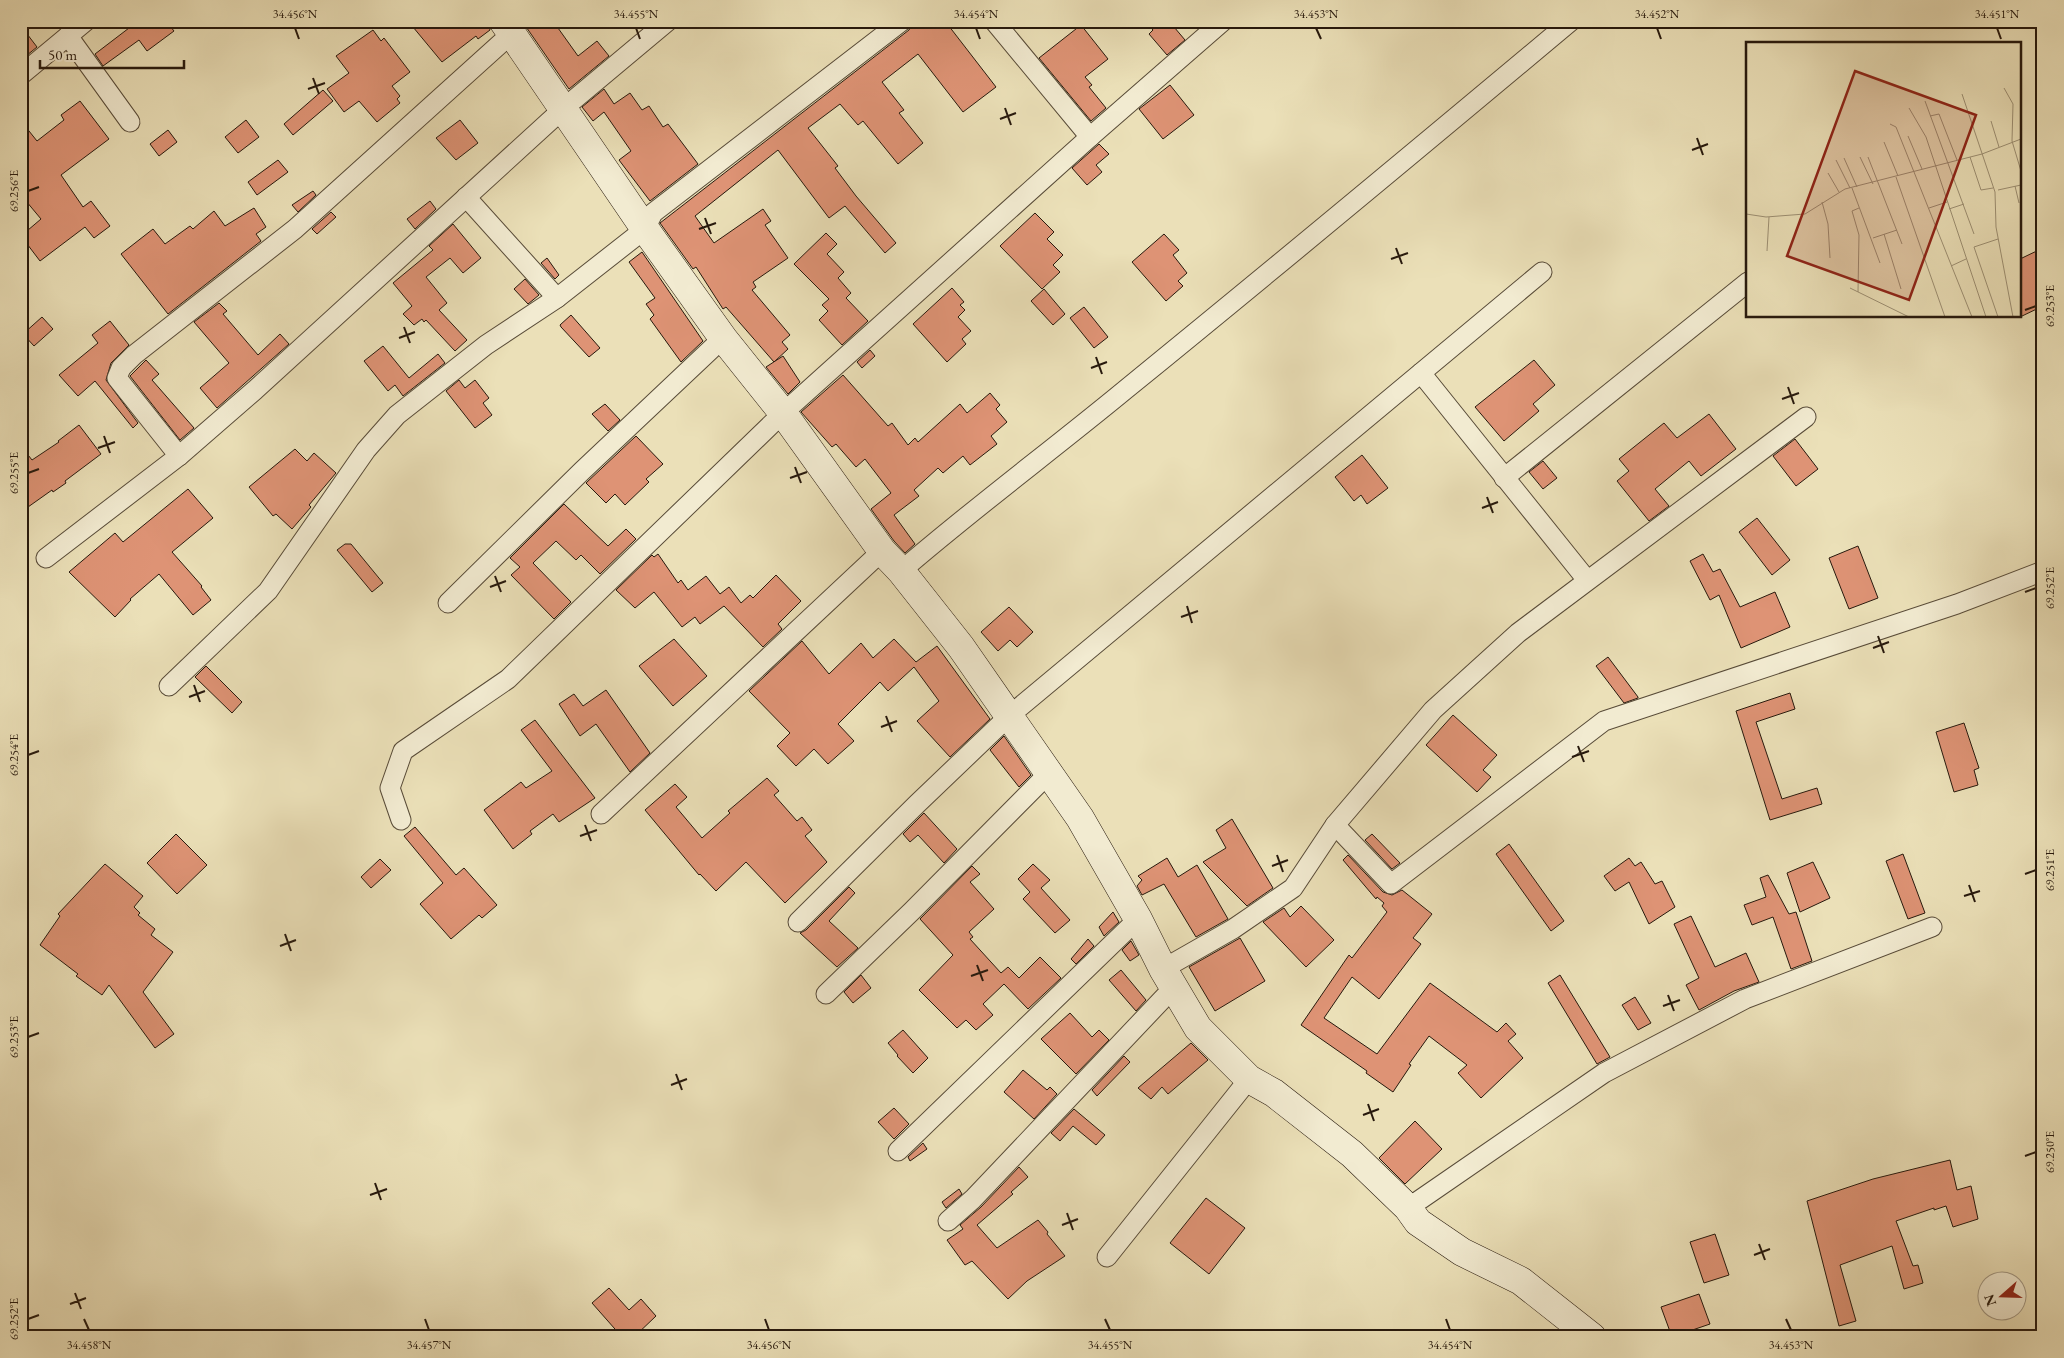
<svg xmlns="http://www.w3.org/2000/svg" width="2064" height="1358" font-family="'EB Garamond',serif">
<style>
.building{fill:#de9375;stroke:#27190d}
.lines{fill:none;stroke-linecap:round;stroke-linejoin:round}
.street-casing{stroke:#584b38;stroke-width:21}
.secondary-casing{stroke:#27190d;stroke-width:29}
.street{stroke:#f2ebd1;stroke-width:19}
.secondary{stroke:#f2ebd1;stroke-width:28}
.ticks{fill:none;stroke:#27190d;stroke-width:2}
.inset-road{fill:none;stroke:#9d9074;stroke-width:1}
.view{fill:#8f2418;fill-opacity:0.15;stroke:#8f2418;stroke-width:2.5}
.inset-edge{fill:none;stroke:#27190d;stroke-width:2.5}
.neatline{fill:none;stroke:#27190d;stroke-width:2}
.ticks-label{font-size:12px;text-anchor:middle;fill:#27190d}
</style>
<rect width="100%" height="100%" fill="#ebe0b8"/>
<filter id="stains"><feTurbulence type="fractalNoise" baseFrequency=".004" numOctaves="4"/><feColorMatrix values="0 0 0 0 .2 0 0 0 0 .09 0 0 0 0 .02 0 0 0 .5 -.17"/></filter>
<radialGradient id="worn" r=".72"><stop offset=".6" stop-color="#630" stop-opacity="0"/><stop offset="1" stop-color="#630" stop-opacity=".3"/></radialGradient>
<g class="building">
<path d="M124 21H166L174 31 147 51 139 40 103 66 95 54 129 28Z"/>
<path d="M408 21H488L490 30 478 39 476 36 442 62Z"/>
<path d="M522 21H553L578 56 597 41 609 56 569 89Z"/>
<path d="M913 21H945L996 87 963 112 918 54 882 82 904 110 899 113 923 143 898 164 863 121 858 125 840 104 808 128 838 166 835 168 856 196 896 243 885 253 845 206 829 218 778 150 695 216 714 243 763 209 771 221 765 225 788 258 753 282 756 287 752 290 790 335 782 342 788 349 774 362 726 307 723 309 696 267 693 269 660 223 909 30Z"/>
<path d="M1145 21H1169L1185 40 1167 55 1149 34 1153 30Z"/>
<path d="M1081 25 1108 59 1085 77 1092 85 1089 87 1106 108 1091 121 1039 58Z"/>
<path d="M21 26 37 47 21 60Z"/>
<path d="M373 30 381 41 384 38 410 72 392 86 400 96 397 99 400 103 377 122 359 101 344 112 327 89 349 73 336 56Z"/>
<path d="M1170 85 1194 115 1163 139 1139 109Z"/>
<path d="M604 89 614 104 630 93 642 110 649 106 663 127 668 124 698 164 650 201 619 160 631 151 604 112 593 121 582 107Z"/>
<path d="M323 90 333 101 293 135 284 124Z"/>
<path d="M80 101 109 139 61 175 83 207 91 201 110 226 94 238 85 227 40 261 21 236 41 219 21 195V121L37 141 64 120 61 115Z"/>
<path d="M246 120 259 137 238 153 225 137Z"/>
<path d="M460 120 478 143 456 160 436 138Z"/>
<path d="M168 130 177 142 159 156 150 144Z"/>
<path d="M1099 144 1109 154 1096 165 1102 172 1087 185 1072 168Z"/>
<path d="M278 160 288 172 257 195 248 182Z"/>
<path d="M313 191 316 195 298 212 292 205Z"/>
<path d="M430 201 436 209 415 229 407 219Z"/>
<path d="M254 208 266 227 256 234 261 241 168 314 121 254 153 229 165 244 190 226 193 229 214 211 225 226Z"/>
<path d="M331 212 336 217 317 234 312 229Z"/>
<path d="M1035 213 1054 232 1047 239 1063 255 1053 265 1060 272 1042 289 1000 246Z"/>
<path d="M453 224 481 258 463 273 450 258 426 277 447 303 439 310 467 340 455 351 426 320 424 322 422 319 414 325 403 314 412 306 393 283 433 250 429 246Z"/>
<path d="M826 233 837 244 827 254 844 272 838 278 851 293 846 298 868 321 842 345 819 320 828 311 822 305 829 299 794 264Z"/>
<path d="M1164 234 1179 250 1173 255 1187 273 1178 281 1183 286 1166 301 1132 262Z"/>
<path d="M2043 248V306L2020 317V259Z"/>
<path d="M642 252 703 341 681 362 650 319 654 315 646 304 655 298 629 262Z"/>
<path d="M547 258 559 275 555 279 541 263Z"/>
<path d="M525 279 539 295 528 304 514 289Z"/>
<path d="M952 288 964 302 960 305 965 310 958 317 971 331 962 339 966 344 947 362 913 324Z"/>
<path d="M1044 289 1065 314 1053 325 1031 301Z"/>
<path d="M219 303 227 311 223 314 258 355 280 334 289 344 217 408 200 388 229 363 194 322Z"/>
<path d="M1084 307 1108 337 1094 348 1070 318Z"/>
<path d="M571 315 600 348 589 357 561 327 560 325Z"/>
<path d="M42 317 53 329 34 346 23 334Z"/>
<path d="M110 321 129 345 111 363 106 380 138 423 133 428 95 381 78 396 59 375 98 343 92 335Z"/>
<path d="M383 346 409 378 438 354 445 363 403 396 395 385 388 391 364 361Z"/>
<path d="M870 350 875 356 862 368 857 362Z"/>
<path d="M783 356 800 382 788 394 766 367Z"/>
<path d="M146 360 159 374 152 380 194 428 180 440 130 376Z"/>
<path d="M1534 360 1555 385 1533 404 1539 411 1504 441 1475 407Z"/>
<path d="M843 375 888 426 892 423 908 445 915 438 918 442 960 404 967 413 990 393 1000 405 996 409 1007 422 991 436 997 444 970 465 963 456 943 473 938 468 914 490 919 496 894 515 915 544 905 553 894 541 871 509 891 493 865 459 856 467 836 444 832 447 801 412Z"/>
<path d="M459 380 465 388 475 380 489 398 483 403 492 415 475 428 446 391Z"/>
<path d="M605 404 620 420 608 431 592 414Z"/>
<path d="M1709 414 1736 449 1701 476 1689 461 1655 489 1669 506 1649 521 1617 481 1629 471 1619 459 1664 423 1677 438Z"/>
<path d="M79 425 101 454 65 481 66 483 53 492 52 490 21 512V446L32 460 59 442 58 441Z"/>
<path d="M636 436 663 464 646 479 649 482 625 505 615 494 606 503 586 483Z"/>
<path d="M1795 439 1818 469 1796 486 1773 456Z"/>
<path d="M295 449 307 461 314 453 336 473 309 505 311 507 292 529 276 514 273 516 249 487Z"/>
<path d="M1362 455 1388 488 1367 504 1361 495 1354 501 1335 477Z"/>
<path d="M1543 461 1557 478 1543 489 1529 472Z"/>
<path d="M188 489 213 518 172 552 202 586 201 587 211 600 193 615 159 574 130 599 131 600 115 617 69 572 115 533 123 542Z"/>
<path d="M564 504 608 546 626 529 636 539 600 574 581 555 576 560 556 541 533 563 571 602 554 619 511 575 520 567 510 558Z"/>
<path d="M1757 518 1790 560 1772 575 1739 532Z"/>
<path d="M345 544H351L383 583 372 592 337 550Z"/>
<path d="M1858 546 1878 598 1849 609 1829 558Z"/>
<path d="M658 554 678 583 681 580 688 590 706 576 720 594 729 587 741 603 750 595 753 598 776 575 801 601 778 624 782 629 763 647 724 606 700 624 695 617 682 627 654 592 635 608 616 590 652 555 654 557Z"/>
<path d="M1703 554 1713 572 1720 569 1740 607 1775 592 1790 627 1741 648 1719 595 1710 600 1690 561Z"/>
<path d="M1009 607 1033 632 1017 647 1010 640 998 651 981 632Z"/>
<path d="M674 639 707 676 673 706 639 666Z"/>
<path d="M894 639 916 662 937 646 990 719 950 757 917 721 939 701 914 667 888 691 880 682 838 724 854 741 828 764 814 749 796 766 777 746 790 733 749 691 802 641 829 674 861 643 873 658Z"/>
<path d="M1608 657 1638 697V698L1624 703 1596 666Z"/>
<path d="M206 666 242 702 232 713 195 677Z"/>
<path d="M606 690 650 753 630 772 596 724 580 736 559 704 574 694 583 706Z"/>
<path d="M1790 693 1795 709 1756 722 1782 799 1817 788 1822 804 1770 820 1736 711Z"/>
<path d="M1453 715 1497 755 1483 770 1491 777 1477 792 1426 745Z"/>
<path d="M535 720 595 798 559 822 553 814 530 831 532 834 513 849 484 810 521 782 526 788 552 771 521 730Z"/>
<path d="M1964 723 1979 768 1974 770 1978 785 1954 792 1936 732Z"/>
<path d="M1004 736 1031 775 1019 787 990 750Z"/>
<path d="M767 778 779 791 774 795 797 821 802 817 812 830 805 836 827 862 785 903 746 862 716 891 700 874 699 875 645 810 675 784 687 797 676 807 702 838 730 813 728 811Z"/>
<path d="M924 813 957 849 944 863 918 835 910 842 903 834Z"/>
<path d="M1232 819 1273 888 1247 906 1203 862 1226 848 1216 830Z"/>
<path d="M415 827 456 875 464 868 497 905 482 918 479 915 451 939 420 904 443 883 404 836Z"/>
<path d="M176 834 207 865 177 894 147 863Z"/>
<path d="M1372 834 1400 863 1392 869 1365 840Z"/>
<path d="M1509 844 1564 921 1551 931 1496 854Z"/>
<path d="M1903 854 1925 913 1908 919 1886 861Z"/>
<path d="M1348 855 1383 892 1392 895 1402 890 1432 914 1413 938 1421 944 1379 999 1352 977 1324 1018 1377 1054 1430 983 1497 1032 1506 1023 1516 1034 1508 1041 1523 1058 1481 1098 1458 1073 1467 1065 1429 1036 1409 1064 1411 1065 1393 1092 1366 1073 1367 1071 1301 1025 1349 955 1352 958 1387 912 1382 906 1384 903 1377 897 1376 899 1343 860Z"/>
<path d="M1167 858 1178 877 1197 865 1228 919 1196 937 1164 884 1142 895 1137 886 1142 880 1138 876Z"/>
<path d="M1629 858 1635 866 1641 862 1655 884 1662 881 1675 907 1649 924 1629 882 1615 891 1604 876Z"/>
<path d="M380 859 391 870 371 888 361 877Z"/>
<path d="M1813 862 1830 898 1800 912 1787 873Z"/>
<path d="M105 864 143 896 134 907 140 913 138 915 155 929 151 935 173 952 143 992 174 1034 155 1048 109 985 102 995 76 976 78 974 40 945 60 916 58 914Z"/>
<path d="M1033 864 1050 880 1041 888 1070 920 1055 933 1023 899 1030 892 1018 879Z"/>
<path d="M972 866 980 874 970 882 994 909 969 932 973 937 970 939 1001 973 1008 967 1019 978 1040 957 1061 978 1028 1009 1004 984 983 1004 993 1015 976 1030 966 1020 957 1028 919 990 953 955 920 919Z"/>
<path d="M1768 875 1789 914 1796 912 1812 961 1791 969 1773 917 1752 925 1744 905 1766 897 1760 878Z"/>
<path d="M849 887 855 893 829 921 858 948 837 967 800 933 806 930Z"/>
<path d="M1301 906 1334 940 1306 967 1263 922 1284 908 1290 917Z"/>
<path d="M1113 912 1119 922 1104 936 1099 927Z"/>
<path d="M1691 916 1715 967 1746 953 1759 982 1734 991 1699 1010 1686 985 1699 978 1674 924Z"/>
<path d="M1240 938 1265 981 1215 1011 1189 967Z"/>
<path d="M1088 939 1094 946 1076 964 1071 959Z"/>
<path d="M1131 941 1139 955 1130 961 1122 950Z"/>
<path d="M1121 970 1146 1000 1136 1011 1109 980Z"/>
<path d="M861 975 871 988 853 1003 844 992Z"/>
<path d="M1560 975 1610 1057 1597 1064 1548 983Z"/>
<path d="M1635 997 1651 1023 1638 1030 1622 1005Z"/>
<path d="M1070 1013 1092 1037 1099 1030 1109 1040 1076 1074 1041 1039Z"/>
<path d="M903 1030 928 1058 913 1073 897 1056 898 1055 888 1043Z"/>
<path d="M1191 1043 1208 1060 1168 1094 1162 1087 1151 1099 1138 1088Z"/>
<path d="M1124 1056 1130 1062 1097 1096 1092 1090Z"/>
<path d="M1023 1070 1047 1090 1050 1087 1057 1094 1034 1119 1004 1092Z"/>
<path d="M894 1108 909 1124 894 1139 878 1122Z"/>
<path d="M1074 1109 1105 1135 1096 1145 1073 1126 1060 1141 1051 1133Z"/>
<path d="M1415 1121 1442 1149 1405 1184 1379 1158Z"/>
<path d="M923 1143 927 1149 910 1161 908 1157Z"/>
<path d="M1950 1160 1957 1190 1971 1186 1978 1219 1953 1227 1946 1206 1934 1210V1208L1896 1221 1913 1266 1918 1265 1923 1283 1904 1289 1892 1246 1840 1265 1856 1321 1839 1326 1807 1201 1873 1179Z"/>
<path d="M1019 1167 1028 1177 1011 1192 1013 1194 977 1225 997 1248 1038 1220 1048 1232 1047 1234 1065 1256 1027 1281 1008 1299 972 1261 965 1265 947 1240 963 1229 960 1225 981 1207Z"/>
<path d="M959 1189 962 1194 946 1208 942 1202Z"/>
<path d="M1206 1198 1245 1228 1209 1274 1170 1243Z"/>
<path d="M1715 1234 1729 1275 1704 1283 1690 1242Z"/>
<path d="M609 1288 629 1310 641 1299 656 1316 634 1337H622L592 1303Z"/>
<path d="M1699 1294 1710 1324 1672 1337 1661 1307Z"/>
</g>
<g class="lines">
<defs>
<g id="street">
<path d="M994 21 1090 137"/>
<path d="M68 36 130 122"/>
<path d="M21 75 86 21"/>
<path d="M466 197 557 298"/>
<path d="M1421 373 1587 580"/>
<path d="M179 456 117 378 121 368 134 355 295 229 511 34"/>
<path d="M1504 478 1748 282"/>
<path d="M46 558 179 456 255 390 564 108 668 21"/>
<path d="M901 571C974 508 1051 451 1125 390 1275 268 1423 145 1571 21"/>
<path d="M448 603 582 471 723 338"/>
<path d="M169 686 268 591 366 450 397 415 486 345 557 298 645 229 653 213 902 21"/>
<path d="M601 814 882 551"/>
<path d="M401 820 390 788 403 751 508 679 783 413 1090 137 1223 21"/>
<path d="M1335 825 1391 884 1604 721 1957 604 2043 571"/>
<path d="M798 922 917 804 1009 716 1542 272"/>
<path d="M1163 969 1233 929 1293 888 1335 825 1433 710 1518 633 1806 417"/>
<path d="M826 994 912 911 1049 773"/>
<path d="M898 1151 1138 919"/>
<path d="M1408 1208 1604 1073 1745 999 1932 927"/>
<path d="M948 1221 973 1199 1174 987"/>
<path d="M1107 1257 1249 1079"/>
</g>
<path id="secondary" d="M503 21 645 229 723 338 783 413 882 551 901 571 961 647 1080 818 1138 919 1163 969 1198 1028 1249 1079 1274 1093 1352 1154 1408 1208 1418 1222 1462 1252 1521 1281 1592 1337"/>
</defs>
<use href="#street" class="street-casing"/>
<use href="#secondary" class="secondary-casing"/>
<use href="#street" class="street"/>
<use href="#secondary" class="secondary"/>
</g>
<path class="ticks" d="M295 28 299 39M636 28 640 39M976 28 980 39M1316 28 1321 39M1657 28 1661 39M1997 28 2001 39M313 78 319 94M308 89 325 83M1005 108 1011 125M1000 119 1016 113M1697 138 1703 155M1692 150 1708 144M28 191 39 187M705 218 711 234M699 229 716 223M1396 248 1402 264M1391 259 1408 253M2025 310 2036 306M404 327 410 343M399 338 415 332M1096 357 1102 374M1091 368 1107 362M1788 387 1794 404M1782 399 1799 393M104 436 110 453M98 448 115 442M795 467 801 483M28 473 39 469M790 478 807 472M1487 497 1493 513M1482 508 1498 502M495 576 501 592M490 587 506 581M2025 592 2036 588M1187 606 1192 623M1181 617 1198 611M1878 636 1884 653M1873 648 1889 642M194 685 200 702M189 697 205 691M886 716 892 732M881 727 897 721M1578 746 1584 762M28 755 39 751M1572 757 1589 751M585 825 591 841M580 836 597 830M1277 855 1283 872M1272 866 1288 860M2025 874 2036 870M1969 885 1975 902M1964 896 1980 891M285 934 291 951M280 946 296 940M977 965 983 981M971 976 988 970M1668 995 1674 1011M1663 1006 1680 1000M28 1037 39 1033M676 1074 682 1090M671 1085 687 1079M1368 1104 1374 1121M1363 1115 1379 1109M2025 1156 2036 1152M375 1183 381 1200M370 1195 387 1189M1067 1213 1073 1230M1062 1225 1078 1219M1759 1244 1765 1260M1754 1255 1770 1249M75 1293 81 1309M70 1304 86 1298M28 1319 39 1315M84 1319 89 1330M425 1319 429 1330M765 1319 769 1330M1105 1319 1110 1330M1446 1319 1450 1330M1786 1319 1791 1330"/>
<g transform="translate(1746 42)">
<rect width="275" height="275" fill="#ebe0b8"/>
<path class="inset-road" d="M258 46 267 62 266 99 275 129M216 52 249 150 250 185 267 275M179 59 228 192M163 66 180 95 240 275M184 74 193 72 211 118M245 79 253 105M144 82 150 85 226 275M162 94 176 127M138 100 152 134M114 115 127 142M122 115 156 202M224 115 235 148 247 146M98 116 111 145M90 118 104 146M82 131 93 150M150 135 199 275M269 144 273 161M106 146 134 221M252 148 275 143M76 160 82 182 84 216M183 166 201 160M203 167 218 162M0 172 20 175 59 172 99 147 236 112 275 97M138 192 155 247M127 196 151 188M21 209 23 175M205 224 220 217M104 246 163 275M112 250 113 193 106 169 113 166M252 275 228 205 252 197"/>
<path class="view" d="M109 29 230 73 163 258 41 214Z"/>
<rect width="275" height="275" class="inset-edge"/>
</g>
<rect width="2064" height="1358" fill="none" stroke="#ebe0b8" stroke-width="55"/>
<g transform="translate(2002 1296) rotate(250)"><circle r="24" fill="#f2ebd1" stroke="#a19783"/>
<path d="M0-4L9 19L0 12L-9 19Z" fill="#8f2418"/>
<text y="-8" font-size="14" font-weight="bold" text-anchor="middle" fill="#27190d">N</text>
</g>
<path d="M40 60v8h144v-8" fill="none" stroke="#27190d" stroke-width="2.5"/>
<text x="48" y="60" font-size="15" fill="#27190d" stroke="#f2ebd1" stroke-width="4" paint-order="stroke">50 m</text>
<rect x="28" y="28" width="2008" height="1302" class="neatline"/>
<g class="ticks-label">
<text x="295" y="18">34.456°N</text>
<text x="636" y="18">34.455°N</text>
<text x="976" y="18">34.454°N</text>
<text x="1316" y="18">34.453°N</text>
<text x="1657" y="18">34.452°N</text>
<text x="1997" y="18">34.451°N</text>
<text transform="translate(14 191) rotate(-90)" y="4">69.256°E</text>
<text transform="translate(2050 306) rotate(-90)" y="4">69.253°E</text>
<text transform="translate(14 473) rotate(-90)" y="4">69.255°E</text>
<text transform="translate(2050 588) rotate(-90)" y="4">69.252°E</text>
<text transform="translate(14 755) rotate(-90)" y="4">69.254°E</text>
<text transform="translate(2050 870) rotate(-90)" y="4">69.251°E</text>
<text transform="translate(14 1037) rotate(-90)" y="4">69.253°E</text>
<text transform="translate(2050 1152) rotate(-90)" y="4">69.250°E</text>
<text transform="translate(14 1319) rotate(-90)" y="4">69.252°E</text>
<text x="89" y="1349">34.458°N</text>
<text x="429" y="1349">34.457°N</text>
<text x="769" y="1349">34.456°N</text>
<text x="1110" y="1349">34.455°N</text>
<text x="1450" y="1349">34.454°N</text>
<text x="1791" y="1349">34.453°N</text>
</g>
<rect width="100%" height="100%" filter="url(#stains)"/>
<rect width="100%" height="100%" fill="url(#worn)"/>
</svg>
